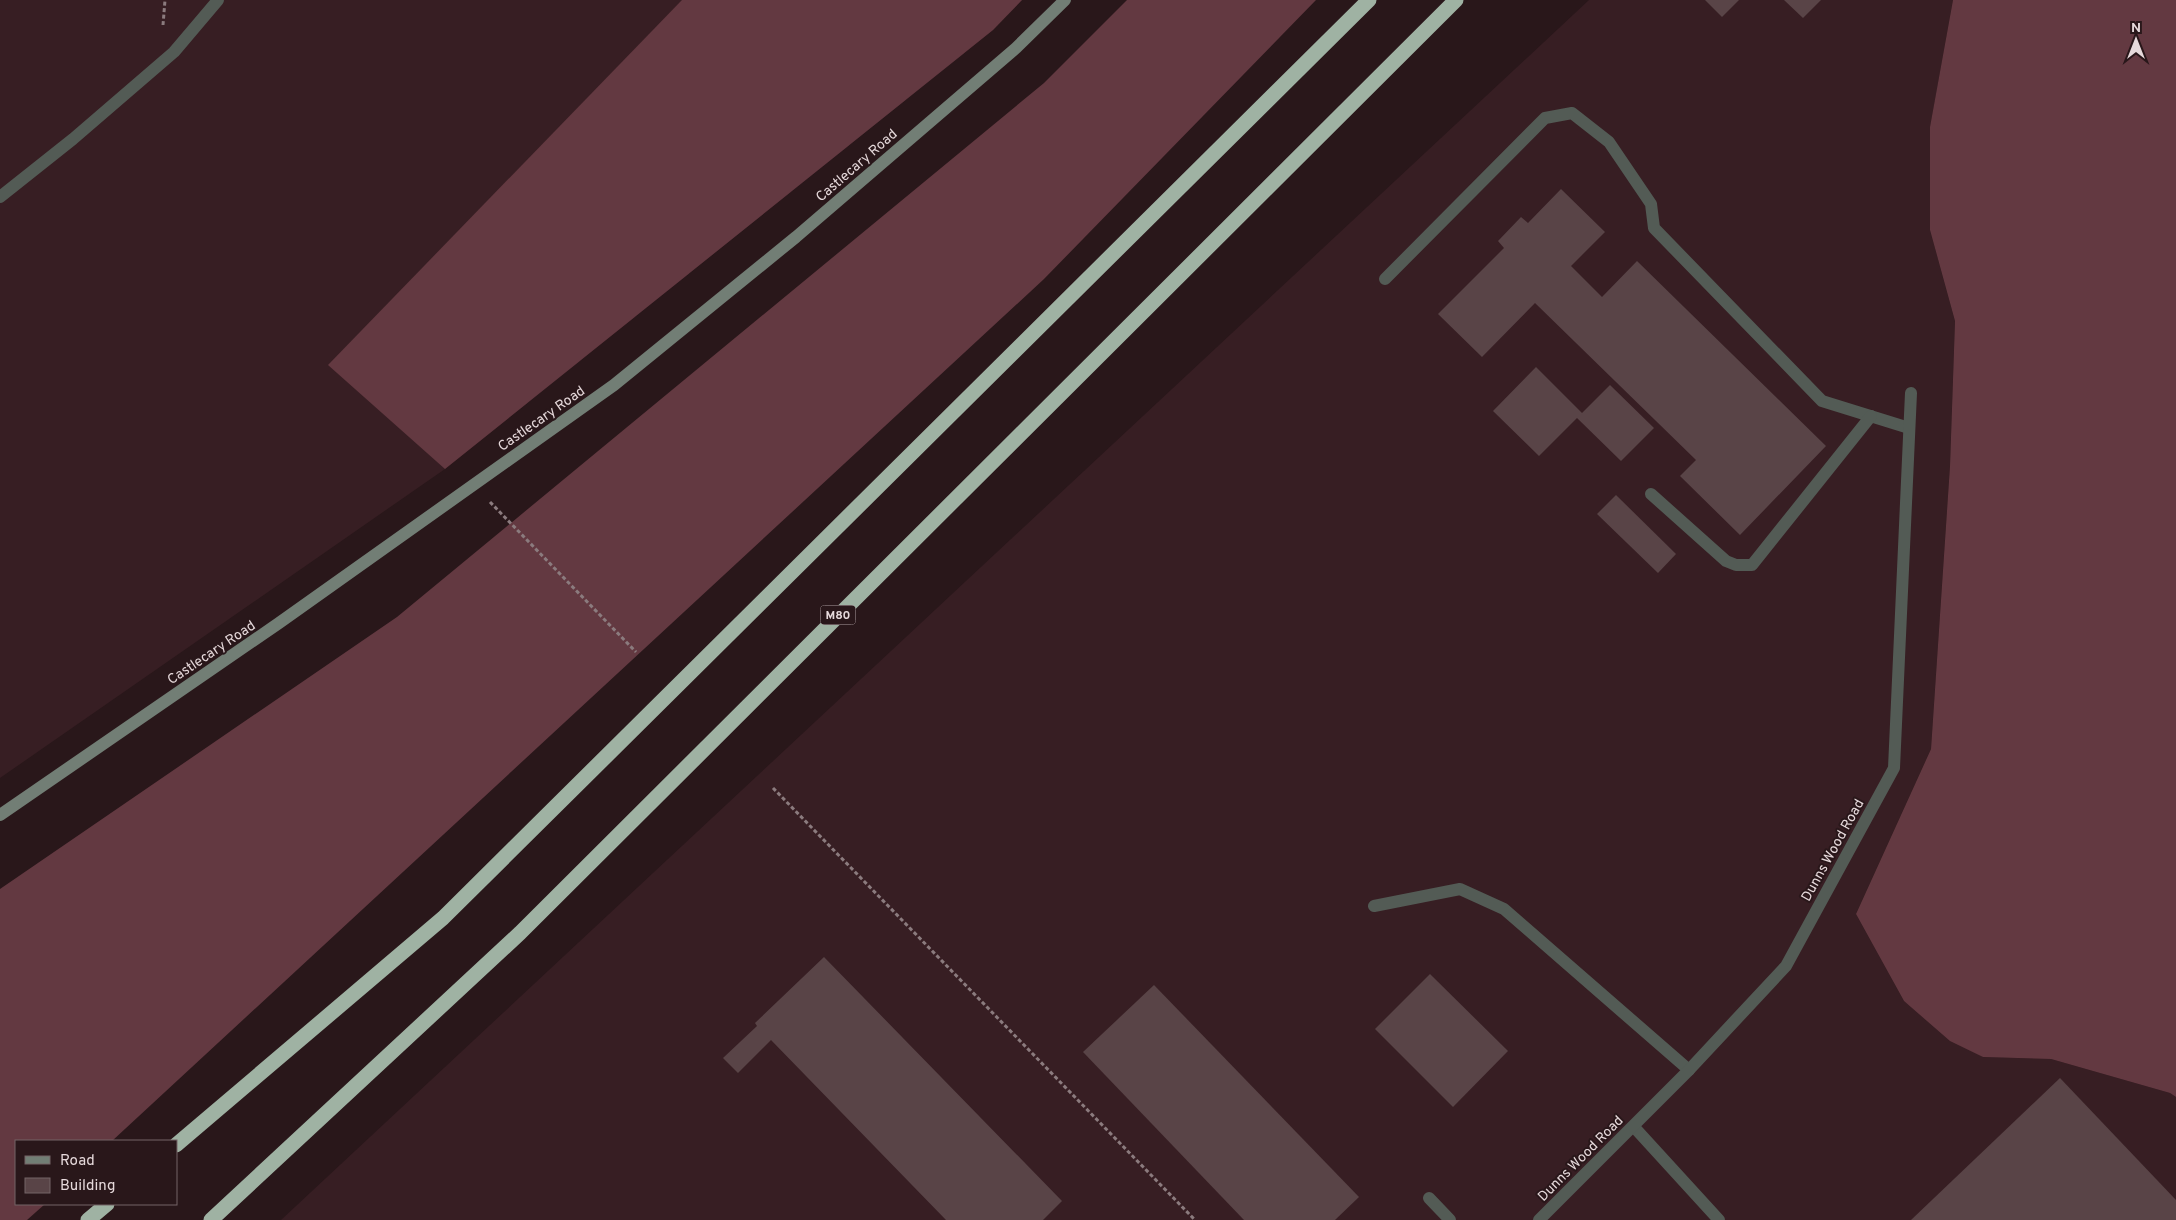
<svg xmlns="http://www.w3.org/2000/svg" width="2176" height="1220" font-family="Overpass,sans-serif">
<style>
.built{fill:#371e23}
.forest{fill:#633941}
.building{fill:#594447}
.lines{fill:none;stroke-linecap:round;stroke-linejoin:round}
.path{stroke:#8b7b7e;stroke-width:3;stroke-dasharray:4 2.5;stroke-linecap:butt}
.lane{stroke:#535b55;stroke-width:12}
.street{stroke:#535b55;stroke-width:12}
.secondary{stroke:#727e75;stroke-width:12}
.highway{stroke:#9fb2a3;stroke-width:15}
.labels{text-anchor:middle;stroke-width:4;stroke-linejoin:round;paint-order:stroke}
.shield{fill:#29171a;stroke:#ad9fa1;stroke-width:1}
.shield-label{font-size:12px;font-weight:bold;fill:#e6d9db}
.street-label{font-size:14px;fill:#e6d9db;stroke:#29171a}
</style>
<rect width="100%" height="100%" fill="#29171a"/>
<g class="built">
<path d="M0 0H1022L993 30 445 469 0 778Z"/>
<path d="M1589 0H1953L1930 128V230L1955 321 1950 466 1931 749 1856 914 1904 1001 1983 1057 2051 1059 2170 1093 2176 1097V1220H281Z"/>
</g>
<g class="forest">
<path d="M682 0H1022L993 30 445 469 328 365Z"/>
<path d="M1127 0H1316L1044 279 112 1141H16V1204H45L27 1220H0V889L397 617 1044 83Z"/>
<path d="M1953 0H2176V1097L2170 1093 2051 1059 1983 1057 1950 1041 1904 1001 1856 914 1931 749 1950 466 1955 321 1930 230V127Z"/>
</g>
<g class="building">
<path d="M1705 0H1739L1722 17Z"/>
<path d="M1784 0H1821L1803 18Z"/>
<path d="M1561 189 1605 232 1571 266 1602 297 1637 261 1826 446 1740 535 1680 476 1696 460 1535 303 1482 357 1438 314 1504 248 1498 241 1521 217 1528 223Z"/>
<path d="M1536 367 1582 413 1610 385 1654 428 1621 461 1577 418 1539 456 1493 411Z"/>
<path d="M1616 495 1676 554 1658 573 1597 514Z"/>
<path d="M824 957 1062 1201 1043 1220H946L771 1040 738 1073 723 1058 757 1026 755 1023Z"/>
<path d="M1430 974 1508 1051 1453 1107 1375 1029Z"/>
<path d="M1154 985 1359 1197 1335 1220H1244L1083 1052Z"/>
<path d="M2060 1078 2176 1200V1220H1911Z"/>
</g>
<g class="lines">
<g class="path">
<path d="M163 25 165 0"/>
<path d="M490 502 636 652"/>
<path d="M773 788 1195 1220"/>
</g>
<g class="lane">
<path d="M0 197 73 139 174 52 218 0"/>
<path d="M1385 279 1545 118 1572 113 1609 142 1651 204 1654 228 1822 401 1909 428"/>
<path d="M1651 494 1726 561 1736 565H1752L1871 416"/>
<path d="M1374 906 1460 889 1504 909 1689 1070"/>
<path d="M1634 1127 1719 1220"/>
<path d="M1429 1198 1450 1220"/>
</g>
<path class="street" d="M1539 1220 1689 1070 1786 966 1894 768 1911 393"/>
<path class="secondary" d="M0 815 279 623 614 385 796 237 1016 48 1065 0"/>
<g class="highway">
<path d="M176 1145 443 918 1369 0"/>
<path d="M88 1220 107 1204"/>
<path d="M211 1220 520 933 1456 0"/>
</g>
</g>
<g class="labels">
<rect class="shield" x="820.5" y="605.5" width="35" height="19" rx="4"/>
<g class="shield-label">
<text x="838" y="619">M80</text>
</g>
<g class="street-label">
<text transform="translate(856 165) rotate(-41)" y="5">Castlecary Road</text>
<text transform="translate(541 418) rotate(-35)" y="5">Castlecary Road</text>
<text transform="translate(211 652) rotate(-34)" y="5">Castlecary Road</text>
<text transform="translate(1832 850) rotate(-61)" y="5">Dunns Wood Road</text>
<text transform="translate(1580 1158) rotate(-45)" y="5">Dunns Wood Road</text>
</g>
</g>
<rect x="15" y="1140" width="162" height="65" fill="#29171a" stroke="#756567"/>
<rect x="25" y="1156" width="25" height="8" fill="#727e75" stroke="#756567"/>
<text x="60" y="1165" font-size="15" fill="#e6d9db">Road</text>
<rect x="25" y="1178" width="25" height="15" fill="#594447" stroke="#756567"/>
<text x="60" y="1190" font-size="15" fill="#e6d9db">Building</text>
<g transform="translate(2136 40)" stroke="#29171a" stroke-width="4" paint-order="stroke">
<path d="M0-4L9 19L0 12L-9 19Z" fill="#e6d9db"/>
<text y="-8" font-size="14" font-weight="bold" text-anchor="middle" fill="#e6d9db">N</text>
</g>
</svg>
